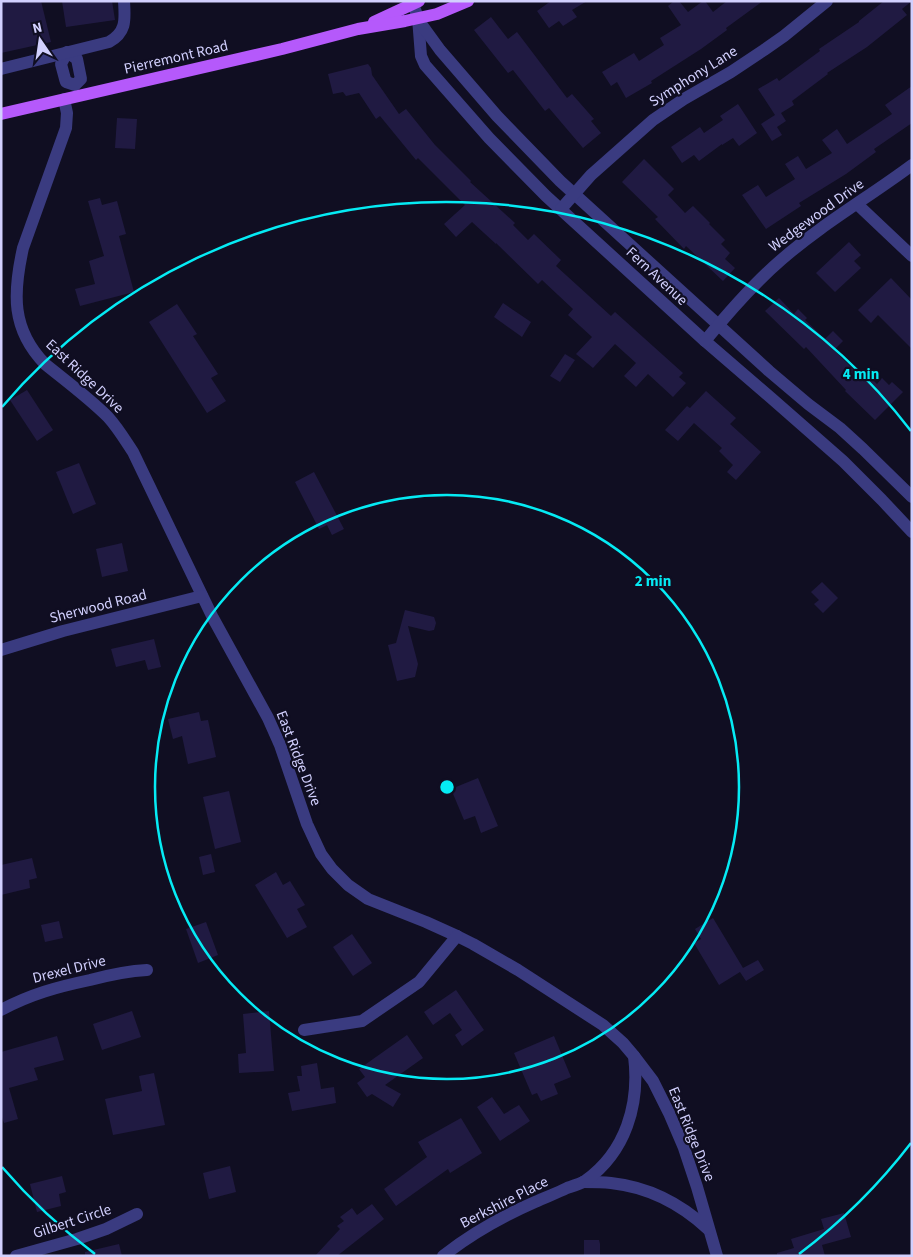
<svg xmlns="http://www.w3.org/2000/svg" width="913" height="1257" font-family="'Source Sans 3',sans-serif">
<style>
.building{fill:#201a42}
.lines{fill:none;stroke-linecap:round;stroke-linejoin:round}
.minor{stroke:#3a3b80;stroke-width:12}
.major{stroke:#b559fb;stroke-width:12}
.ring{fill:none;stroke:#05ebf4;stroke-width:2.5}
.labels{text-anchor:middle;stroke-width:4.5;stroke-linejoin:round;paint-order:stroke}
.street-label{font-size:15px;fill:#d2d0fe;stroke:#100e22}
.centre{fill:#05ebf4;stroke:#100e22;stroke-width:2.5}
.ring-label{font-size:15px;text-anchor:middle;font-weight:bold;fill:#05ebf4;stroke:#100e22;stroke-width:4.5;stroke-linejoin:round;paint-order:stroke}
</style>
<rect width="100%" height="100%" fill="#100e22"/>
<g class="building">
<path d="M1 1H41L51 42 1 53Z"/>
<path d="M62 1H112L115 20 66 27Z"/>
<path d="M551 1H587L572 10 577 17 563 26 559 21 549 28 537 11Z"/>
<path d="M674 1H679L688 12 703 1H705L713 12 727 1H763L726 28 727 30 701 49 651 81 652 83 626 98 617 82 611 86 602 72 634 53 639 61 664 45 660 38 681 25 668 6Z"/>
<path d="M884 1H912L902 9 907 15 867 47 827 73 828 74 792 101 794 105 781 113 786 121 777 127 782 135 772 141 761 124 775 115 758 89 777 78 779 81 820 51 819 49 859 22V21Z"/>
<path d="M491 17 508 39 517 32 567 98 572 94 594 119 591 121 601 133 583 148 549 108 545 111 513 70 508 73 474 30Z"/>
<path d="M368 64 371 68 372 75 399 114 406 109 435 145 471 181 470 182 515 223 513 225 528 240 534 234 561 260 556 266 611 316 615 312 683 373 679 377 686 383 673 397 648 374 636 387 624 376 636 363 615 344 593 368 576 354 592 337 568 315 573 309 542 280 538 284 496 243V244L472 222 456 237 444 224 465 205 418 158 416 160 380 116 376 119 359 93 346 96 343 92 333 94 328 74Z"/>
<path d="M912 86V123L874 149 876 152 846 174 799 203 801 206 766 229 742 195 758 185 766 197 795 179 785 164 798 156 806 169 832 153 822 140 837 129 847 144 892 114 885 105Z"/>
<path d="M738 104 757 133 739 146 733 138 722 145V144L699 161 694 155 682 163 671 147 700 127 704 133 723 120 720 116Z"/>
<path d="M117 118 137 119 135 149 115 148Z"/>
<path d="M644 159 674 189 668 195 685 213 693 206 710 223 709 224 725 240 721 244 730 253 725 259 735 268 723 281 686 246 684 249 655 219 658 217 622 182Z"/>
<path d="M100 198 102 205 117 201 126 234 119 236 134 292 80 306 75 289 95 284 89 261 104 256 88 201Z"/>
<path d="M849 242 861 255 854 261 861 268 835 292 816 273Z"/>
<path d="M891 278 912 300V349L878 315 871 323 858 310Z"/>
<path d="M779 298 794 314 798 309 807 318 805 320 825 339 833 331 843 341 834 350 860 376 864 371 877 384 882 378 889 385 892 382 903 392 875 420 845 391 846 390 806 347 804 349 765 311Z"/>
<path d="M503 303 531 322 522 337 494 317Z"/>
<path d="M177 304 197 334 193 336 218 374 211 378 226 401 207 413 149 322Z"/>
<path d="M565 354 575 360 560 382 550 376Z"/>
<path d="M27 390 53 430 37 441 10 400Z"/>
<path d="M706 391 736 418 730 424 761 452 736 480 727 472 733 465 719 451 722 448 694 423 678 441 665 430 687 406 690 408Z"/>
<path d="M79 463 96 504 73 514 56 472Z"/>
<path d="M314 472 344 529 332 535 327 525 319 529 295 482Z"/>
<path d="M122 543 128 571 102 577 96 549Z"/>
<path d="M822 582 838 598 823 613 814 604 819 600 811 592Z"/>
<path d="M405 610 434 617 436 623 434 630 429 631 408 626 418 664 415 677 397 681 388 645 396 643Z"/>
<path d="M154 639 161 667 148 670 145 660 116 667 111 649Z"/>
<path d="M199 712 201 721 208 720 216 757 188 764 182 736 173 739 168 719Z"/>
<path d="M478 778 498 826 481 833 475 816 464 820 451 789Z"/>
<path d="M229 791 241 842 215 849 203 797Z"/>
<path d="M211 854 215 872 203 875 199 857Z"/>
<path d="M32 858 37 878 29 880 30 888 1 895V865Z"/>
<path d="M276 872 283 885 290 881 305 905 297 909 307 927 287 938 255 885Z"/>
<path d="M713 918 743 968 758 960 764 970 746 981 740 972 719 985 694 943 701 939 695 929Z"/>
<path d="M59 921 63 938 45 942 41 925Z"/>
<path d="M206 922 218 955 198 963 186 929Z"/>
<path d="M352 934 372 963 353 976 333 947Z"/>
<path d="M456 990 484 1030 462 1046 455 1035 462 1030 450 1013 433 1025 424 1012Z"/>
<path d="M132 1011 141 1037 102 1050 93 1024Z"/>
<path d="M269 1011 274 1071 239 1073 238 1054 246 1053 243 1014Z"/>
<path d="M407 1035 423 1058 385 1085 401 1094 393 1107 372 1094 367 1097 357 1083 365 1077 359 1069Z"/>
<path d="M57 1036 64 1060 34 1068 38 1080 9 1088 18 1119 4 1123 1 1115V1052Z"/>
<path d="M554 1036 571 1077 554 1084 558 1094 541 1101 537 1093 532 1095 514 1053Z"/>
<path d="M317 1063 321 1089 334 1087 336 1103 292 1111 288 1093 300 1091 297 1076H302L301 1066Z"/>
<path d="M154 1073 165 1125 113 1135 105 1099 142 1091 139 1076Z"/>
<path d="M492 1097 504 1114 519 1105 530 1121 500 1141 477 1107Z"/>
<path d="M461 1118 482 1153 450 1173 448 1169 396 1206 384 1189 427 1157 418 1142Z"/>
<path d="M230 1166 236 1192 209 1199 203 1173Z"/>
<path d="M62 1176 66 1192 59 1194 61 1206 37 1212 30 1184Z"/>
<path d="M372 1204 384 1219 337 1256H315L340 1229 337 1226 344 1221 340 1217 352 1208 357 1215Z"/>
<path d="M844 1213 851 1237 822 1245 825 1256H777V1253L794 1248 791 1239 824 1229 821 1219Z"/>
<path d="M584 1240H599L600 1244V1256H584Z"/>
<path d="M119 1244 122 1256H85V1252Z"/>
</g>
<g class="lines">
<g class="minor">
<path d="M412 1 418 18 421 56 425 65 489 138 546 196 705 341 770 397 843 461 882 500 912 532"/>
<path d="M419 21 440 50 497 116 560 181 769 371 808 404 840 428 863 449 912 497"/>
<path d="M67 52 77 59 81 79 75 85 66 82 65 79 61 64Z"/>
<path d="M1 69 109 42C127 32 125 19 124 1"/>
<path d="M64 99 67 113 66 128 23 248C13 293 11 329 45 364 66 381 89 398 108 417 118 428 125 440 133 452L213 618 268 718 280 745 307 824 321 854 332 869 348 885 368 899 426 922 457 936 473 944 518 970 603 1025 623 1043 634 1056 653 1081 669 1113 684 1148 697 1187 717 1256"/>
<path d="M857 204 912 256"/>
<path d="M561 209 591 175 653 120 684 99 731 72 764 50 784 36 827 1"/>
<path d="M705 341C728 313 753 284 781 260 822 224 869 197 912 165"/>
<path d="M1 650 63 631 202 596"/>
<path d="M1 1010C31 994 57 987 90 980 109 975 127 971 147 970"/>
<path d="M304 1030 362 1021 419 982 457 936"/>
<path d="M583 1182C592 1182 602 1182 611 1183 648 1187 681 1204 708 1229"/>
<path d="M16 1256 77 1239 106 1229 137 1214"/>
<path d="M443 1256C471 1234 503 1216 535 1202 546 1197 557 1193 567 1188 573 1186 580 1184 585 1181 626 1152 640 1104 634 1056"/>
</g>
<g class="major">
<path d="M374 22 419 1"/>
<path d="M1 114 282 49 358 29 405 21 437 14 468 1"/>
</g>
</g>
<g class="ring">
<circle cx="447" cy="787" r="292"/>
<path d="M911 1143A585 585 0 0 1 799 1254M95 1254A585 585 0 0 1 2 1167M2 407A585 585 0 0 1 911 431"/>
</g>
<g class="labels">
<g class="street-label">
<text transform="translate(176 57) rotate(-13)" y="5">Pierremont Road</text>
<text transform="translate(693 76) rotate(-32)" y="5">Symphony Lane</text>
<text transform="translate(816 215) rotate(-36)" y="5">Wedgewood Drive</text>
<text transform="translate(657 276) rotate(43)" y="5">Fern Avenue</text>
<text transform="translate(85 376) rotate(43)" y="5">East Ridge Drive</text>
<text transform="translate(98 606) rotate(-14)" y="5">Sherwood Road</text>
<text transform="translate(299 758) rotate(69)" y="5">East Ridge Drive</text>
<text transform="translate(69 969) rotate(-14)" y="5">Drexel Drive</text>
<text transform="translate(692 1134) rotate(68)" y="5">East Ridge Drive</text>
<text transform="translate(504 1202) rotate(-27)" y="5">Berkshire Place</text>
<text transform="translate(72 1221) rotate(-18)" y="5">Gilbert Circle</text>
</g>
</g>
<circle cx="447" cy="787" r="8" class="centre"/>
<g class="ring-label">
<text x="861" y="379">4 min</text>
<text x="653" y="586">2 min</text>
</g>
<rect width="913" height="1257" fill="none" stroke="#d2d0fe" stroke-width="5"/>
<g transform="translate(40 40) rotate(347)" stroke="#100e22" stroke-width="4" paint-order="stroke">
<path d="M0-4L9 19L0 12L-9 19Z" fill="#d2d0fe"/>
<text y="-8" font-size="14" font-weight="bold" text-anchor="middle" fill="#d2d0fe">N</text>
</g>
</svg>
